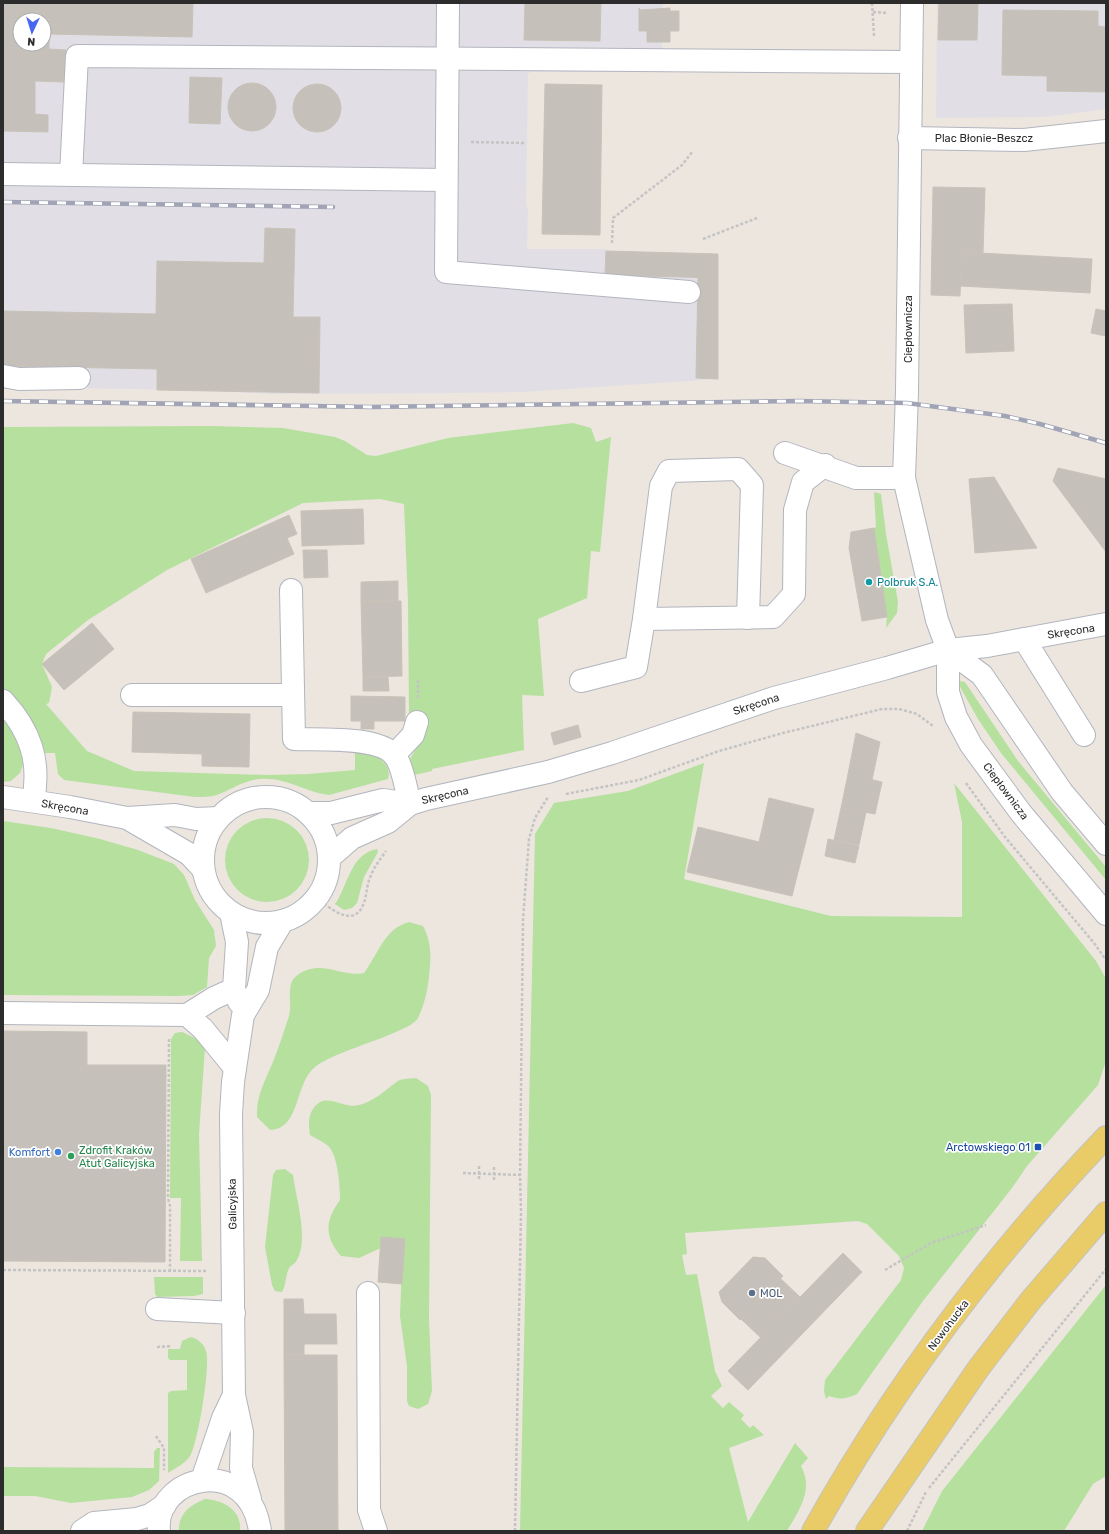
<svg xmlns="http://www.w3.org/2000/svg" width="1109" height="1534" font-family="Rubik,sans-serif">
<style>
.industrial{fill:#e1dfe5;fill-rule:evenodd}
.green{fill:#b5e09e}
.building{fill:#c5c1ba;stroke:#c8c2b8;fill-rule:evenodd}
.lines{fill:none;stroke-linecap:round;stroke-linejoin:round}
.minor-casing{stroke:#b2b5be;stroke-width:24}
.major-casing{stroke:#c4c4c4;stroke-width:24}
.path{stroke:#c4c4c4;stroke-width:2.5;stroke-dasharray:3 2;stroke-linecap:butt}
.minor{stroke:#fff;stroke-width:22}
.major{stroke:#e9cb67;stroke-width:22}
.rail-casing{stroke:#a1a4b5;stroke-width:4.5}
.rail{stroke:#fff;stroke-width:3;stroke-dasharray:9;stroke-linecap:butt}
.culture-dot{fill:#0f9aa8;stroke:#fff;stroke-width:1.5}
.transit-dot{fill:#1a4fb4;stroke:#fff;stroke-width:1.5}
.shop-dot{fill:#3f7fe0;stroke:#fff;stroke-width:1.5}
.leisure-dot{fill:#2e9e5b;stroke:#fff;stroke-width:1.5}
.service-dot{fill:#5c6f8a;stroke:#fff;stroke-width:1.5}
.labels{text-anchor:middle;stroke-width:3.5;stroke-linejoin:round;paint-order:stroke}
.street-label{font-size:11px;fill:#2c2c2c;stroke:#fff}
.culture-label{font-size:11px;fill:#0d838f;stroke:#fff;text-anchor:start}
.transit-label{font-size:11px;fill:#164399;stroke:#fff;text-anchor:end}
.leisure-label{font-size:11px;fill:#27864d;stroke:#fff;text-anchor:start}
.shop-label{font-size:11px;fill:#366cbe;stroke:#fff;text-anchor:end}
.service-label{font-size:11px;fill:#4e5e75;stroke:#fff;text-anchor:start}
</style>
<rect width="100%" height="100%" fill="#ece6df"/>
<g class="industrial">
<path d="M3 3H663V8H670V11H679V31H670V42H662V72H530L528 74 526 205 528 209 527 249H606V251L718 254V379L522 392 454 393 272 394 197 390 3 387ZM20 20H44V44H20Z"/>
<path d="M937 3H1106V109L1045 117 936 118Z"/>
</g>
<g class="green">
<path d="M573 423 591 428 596 442 611 437 600 552 591 551 587 598 538 619 544 696 522 695 524 750 432 769V771L414 775 410 759 421 740 409 716 408 601 404 504 380 499 303 503 167 570 88 620 46 654 42 664 52 687 49 703 46 704 87 751 134 771 268 775 308 774 355 770V752C370 753 393 759 388 779L329 795C304 792 287 777 260 779 242 780 230 791 213 796 207 797 201 797 195 797L64 780 58 774 55 753H45C39 729 31 723 15 706L17 736 25 759 20 773 11 781 3 782V427L211 426 283 428 335 437 345 441 367 455 376 456 448 438Z"/>
<path d="M874 492 881 494 886 534 898 602 897 613 886 628 887 617 874 528 876 527Z"/>
<path d="M960 681 965 682 1018 761 1106 867V880L1001 753 978 719 959 685Z"/>
<path d="M704 763 684 879 831 916 962 917V822L954 783 1096 961 1106 979V1061L1098 1085 1027 1166 1012 1188 923 1301 857 1394C846 1399 840 1400 829 1396L826 1399 824 1391 825 1380 901 1280 904 1268 899 1256 867 1224 858 1221 685 1233 687 1254 682 1255 686 1275 697 1274 715 1371 722 1386 711 1396 723 1408 729 1402 744 1415 741 1419 750 1428 753 1425 764 1435 729 1448 748 1522 795 1443 808 1458 801 1466C814 1490 799 1510 787 1531H520L535 834 554 803 628 791Z"/>
<circle cx="267" cy="860" r="42"/>
<path d="M3 821 51 828 100 839 138 850 174 864 184 875 195 900 214 930 216 946 209 958 207 987 193 995 179 996 3 995Z"/>
<path d="M377 849 378 852 364 877 357 903 352 908 344 910 335 904C348 886 350 854 377 849Z"/>
<path d="M409 922 423 926C432 942 431 959 429 976 428 989 424 1006 418 1018 410 1033 336 1050 315 1067 294 1084 301 1129 270 1130L257 1117C256 1096 265 1081 273 1062 279 1047 284 1031 289 1016 293 1001 284 983 299 974 324 959 341 978 364 973 379 953 384 929 409 922Z"/>
<path d="M182 1032 197 1039 205 1047 199 1134 202 1261H180L181 1198H170L171 1039 175 1033Z"/>
<path d="M416 1078 428 1086 431 1095 429 1320 432 1391 428 1404 418 1409 409 1406 407 1401V1366L400 1316 402 1265 383 1247 359 1258 341 1256C324 1236 325 1221 340 1200 340 1186 338 1153 327 1145 322 1141 315 1138 310 1135 308 1122 308 1110 320 1102 331 1096 347 1109 359 1105 375 1101 385 1090 398 1081 403 1078 411 1079 416 1078Z"/>
<path d="M285 1169 293 1175C296 1199 309 1238 297 1260 295 1264 291 1265 289 1268 285 1276 287 1283 282 1292L275 1291 272 1285 265 1247 273 1175 276 1170Z"/>
<path d="M154 1277H203V1294L194 1296 157 1297 155 1294Z"/>
<path d="M1106 1285V1476L1093 1484 1064 1531H922L942 1491Z"/>
<path d="M191 1337C198 1339 204 1344 206 1351 211 1364 198 1444 190 1456 185 1464 175 1468 168 1473V1393L171 1391 187 1390V1360H170L168 1358V1349H180L182 1341Z"/>
<path d="M157 1448H160L159 1481 149 1490 132 1497 71 1503 35 1496H3V1467L154 1468V1452Z"/>
<path d="M205 1499C223 1500 242 1510 240 1531H179C178 1514 190 1505 205 1499Z"/>
</g>
<g class="building">
<path d="M3 3H193L192 37 49 34V49L66 50 65 82 35 81V114L48 115V132L3 131ZM20 20H44V44H20Z"/>
<path d="M525 3H601L600 41 524 40Z"/>
<path d="M939 3H978L977 40H938Z"/>
<path d="M639 8 640 10 670 8V11H679V31H670V42H647V31H639Z"/>
<path d="M1003 10 1098 11V26L1106 27V92L1047 91V76L1002 75Z"/>
<path d="M190 77 222 78 220 124 189 123Z"/>
<circle cx="252" cy="107" r="24"/>
<circle cx="317" cy="108" r="24"/>
<path d="M545 84 602 85 600 235 542 234Z"/>
<path d="M933 187 985 188 983 253 962 252 960 296 931 295Z"/>
<path d="M265 228 295 229 293 317H320L319 393 157 390V369L3 366V311L156 314 157 261 264 263Z"/>
<path d="M606 251 718 254V278L605 275Z"/>
<path d="M962 252 1092 259 1090 293 960 286Z"/>
<path d="M698 277 718 278V379L696 378Z"/>
<path d="M1012 304 1014 351 966 353 964 305Z"/>
<path d="M1096 309 1106 311V336L1091 333Z"/>
<path d="M1058 468 1106 479V552L1053 481Z"/>
<path d="M994 477 1037 548 975 553 969 479Z"/>
<path d="M363 509 364 544 302 546 301 511Z"/>
<path d="M289 515 297 534 287 538 294 554 206 593 191 559Z"/>
<path d="M874 528 887 617 862 621 849 548 851 532Z"/>
<path d="M303 550H327L328 577 304 578Z"/>
<path d="M398 581V601H361V582Z"/>
<path d="M361 601H401L402 676 363 677Z"/>
<path d="M92 623 114 649 64 690 42 664Z"/>
<path d="M363 677H388L389 691H363Z"/>
<path d="M351 696 405 697V721H374V729H361V721H351Z"/>
<path d="M133 712 250 714 249 767 202 766V754L132 752Z"/>
<path d="M578 725 581 737 554 745 551 733Z"/>
<path d="M856 733 880 742 872 780 848 774Z"/>
<path d="M848 774 882 782 875 814 841 808Z"/>
<path d="M769 798 814 809 792 896 687 872 698 827 759 842Z"/>
<path d="M841 808 866 812 859 845 834 840Z"/>
<path d="M828 839 859 846 855 863 825 856Z"/>
<path d="M3 1031 87 1032V1065H166L165 1262 3 1261Z"/>
<path d="M381 1237 405 1239 402 1284 378 1282Z"/>
<path d="M843 1253 862 1272 748 1390 728 1371Z"/>
<path d="M753 1257 765 1258 783 1276 740 1320 722 1302 719 1292Z"/>
<path d="M780 1278 800 1297 761 1338 741 1319Z"/>
<path d="M284 1299H303L304 1314H336L337 1344H304V1355H284Z"/>
<path d="M284 1355H337L338 1531H285Z"/>
</g>
<g class="lines">
<defs>
<g id="minor">
<path d="M448 3 446 272 689 292"/>
<path d="M912 3 907 392 904 478 937 620 948 650V692L956 717 971 745 1021 813 1106 914"/>
<path d="M909 138 1024 140 1106 131"/>
<path d="M3 174 446 180"/>
<path d="M71 175 77 56 910 62"/>
<path d="M3 376 19 379 79 378"/>
<path d="M785 453 856 478H904"/>
<path d="M291 590 294 739C318 740 385 735 397 759 404 772 406 790 410 804"/>
<path d="M644 619 773 617 794 594 795 510 803 482 825 465"/>
<path d="M1024 639 1084 735"/>
<path d="M948 650 982 675 1062 792 1106 844"/>
<path d="M581 681 636 667 644 619 661 486 669 471 738 469 752 485 748 618"/>
<path d="M132 695H293"/>
<path d="M3 701C30 730 41 761 33 801"/>
<path d="M394 755 413 735 417 722"/>
<path d="M3 797 70 807 127 818 175 815 196 819 219 818"/>
<circle cx="266" cy="860" r="63"/>
<path d="M308 813H331L383 800 410 804"/>
<path d="M127 818 189 854 203 869"/>
<path d="M329 858 352 838 388 822 410 804 426 799 548 772 612 753 774 698 887 668 948 650 987 646 1106 624"/>
<path d="M231 913 237 942 234 989 239 1002"/>
<path d="M3 1013 187 1015 214 998 234 989"/>
<path d="M187 1015 203 1029 235 1068"/>
<path d="M368 1293 369 1510 376 1531"/>
<path d="M157 1309 234 1313"/>
<path d="M202 1480 223 1418 234 1395"/>
<path d="M250 1499 241 1468 242 1432 234 1395 231 1114 233 1082 243 1015 258 990 267 947 282 922"/>
<path d="M82 1531 94 1523 137 1519 150 1515 165 1505"/>
<path d="M159 1531C153 1476 249 1452 260 1531"/>
</g>
<g id="major">
<path d="M813 1531C893 1388 993 1255 1106 1137"/>
<path d="M867 1531 978 1369 1031 1300 1106 1213"/>
</g>
</defs>
<use href="#minor" class="minor-casing"/>
<use href="#major" class="major-casing"/>
<g class="path">
<path d="M872 3 874 36"/>
<path d="M873 12 888 13"/>
<path d="M471 142 525 143"/>
<path d="M703 239 757 218"/>
<path d="M612 243 613 218 682 165 693 151"/>
<path d="M418 698V678"/>
<path d="M966 783 1005 837 1094 943 1106 960"/>
<path d="M566 794 639 780 719 751 783 733 882 709H899L917 714 933 726"/>
<path d="M316 898C329 907 353 929 363 905 367 897 366 887 370 878 373 868 380 860 386 851"/>
<path d="M169 1039 168 1198 170 1206V1271"/>
<path d="M463 1173 520 1175"/>
<path d="M479 1179V1166"/>
<path d="M494 1180V1167"/>
<path d="M3 1270 208 1271"/>
<path d="M885 1270 931 1243 986 1225"/>
<path d="M157 1347 172 1346"/>
<path d="M156 1436 164 1448V1470"/>
<path d="M929 1488 1106 1269"/>
<path d="M515 1531 521 1211 520 1175 523 920 529 839 535 818 548 797"/>
<path d="M907 1531 926 1492"/>
</g>
<use href="#minor" class="minor"/>
<use href="#major" class="major"/>
<defs>
<g id="rail">
<path d="M3 202 333 207"/>
<path d="M3 401 371 407 798 401 907 403 1005 416 1040 424 1106 443"/>
</g>
</defs>
<use href="#rail" class="rail-casing"/>
<use href="#rail" class="rail"/>
</g>
<circle class="culture-dot" cx="869" cy="582" r="4"/>
<rect class="transit-dot" x="1034" y="1143" width="8" height="8" rx="2"/>
<circle class="shop-dot" cx="58" cy="1152" r="4"/>
<circle class="leisure-dot" cx="71" cy="1156" r="4"/>
<circle class="service-dot" cx="752" cy="1293" r="4"/>
<g class="labels">
<g class="street-label">
<text x="984" y="142">Plac Błonie-Beszcz</text>
<text transform="translate(908 329) rotate(-90)" y="4">Ciepłownicza</text>
<text transform="translate(1071 631) rotate(-9)" y="4">Skręcona</text>
<text transform="translate(756 704) rotate(-18)" y="4">Skręcona</text>
<text transform="translate(1006 791) rotate(53)" y="4">Ciepłownicza</text>
<text transform="translate(445 795) rotate(-13)" y="4">Skręcona</text>
<text transform="translate(65 807) rotate(10)" y="4">Skręcona</text>
<text transform="translate(232 1204) rotate(-91)" y="4">Galicyjska</text>
<text transform="translate(948 1325) rotate(-53)" y="4">Nowohucka</text>
</g>
<g class="culture-label">
<text x="877" y="586">Polbruk S.A.</text>
</g>
<g class="transit-label">
<text x="1030" y="1151">Arctowskiego 01</text>
</g>
<g class="leisure-label">
<text x="79" y="1154">Zdrofit Kraków<tspan x="79" dy="13">Atut Galicyjska</tspan></text>
</g>
<g class="shop-label">
<text x="50" y="1156">Komfort</text>
</g>
<g class="service-label">
<text x="760" y="1297">MOL</text>
</g>
</g>
<rect width="1109" height="1534" fill="none" stroke="#2c2c2c" stroke-width="8"/>
<g transform="translate(32 32) rotate(184)"><circle r="19" fill="#ffffff" stroke="#ababab"/>
<path d="M0-3L7 15L0 10L-7 15Z" fill="#4867f0"/>
<text y="-6" font-size="11" font-weight="bold" text-anchor="middle" fill="#2c2c2c">N</text>
</g>
</svg>
